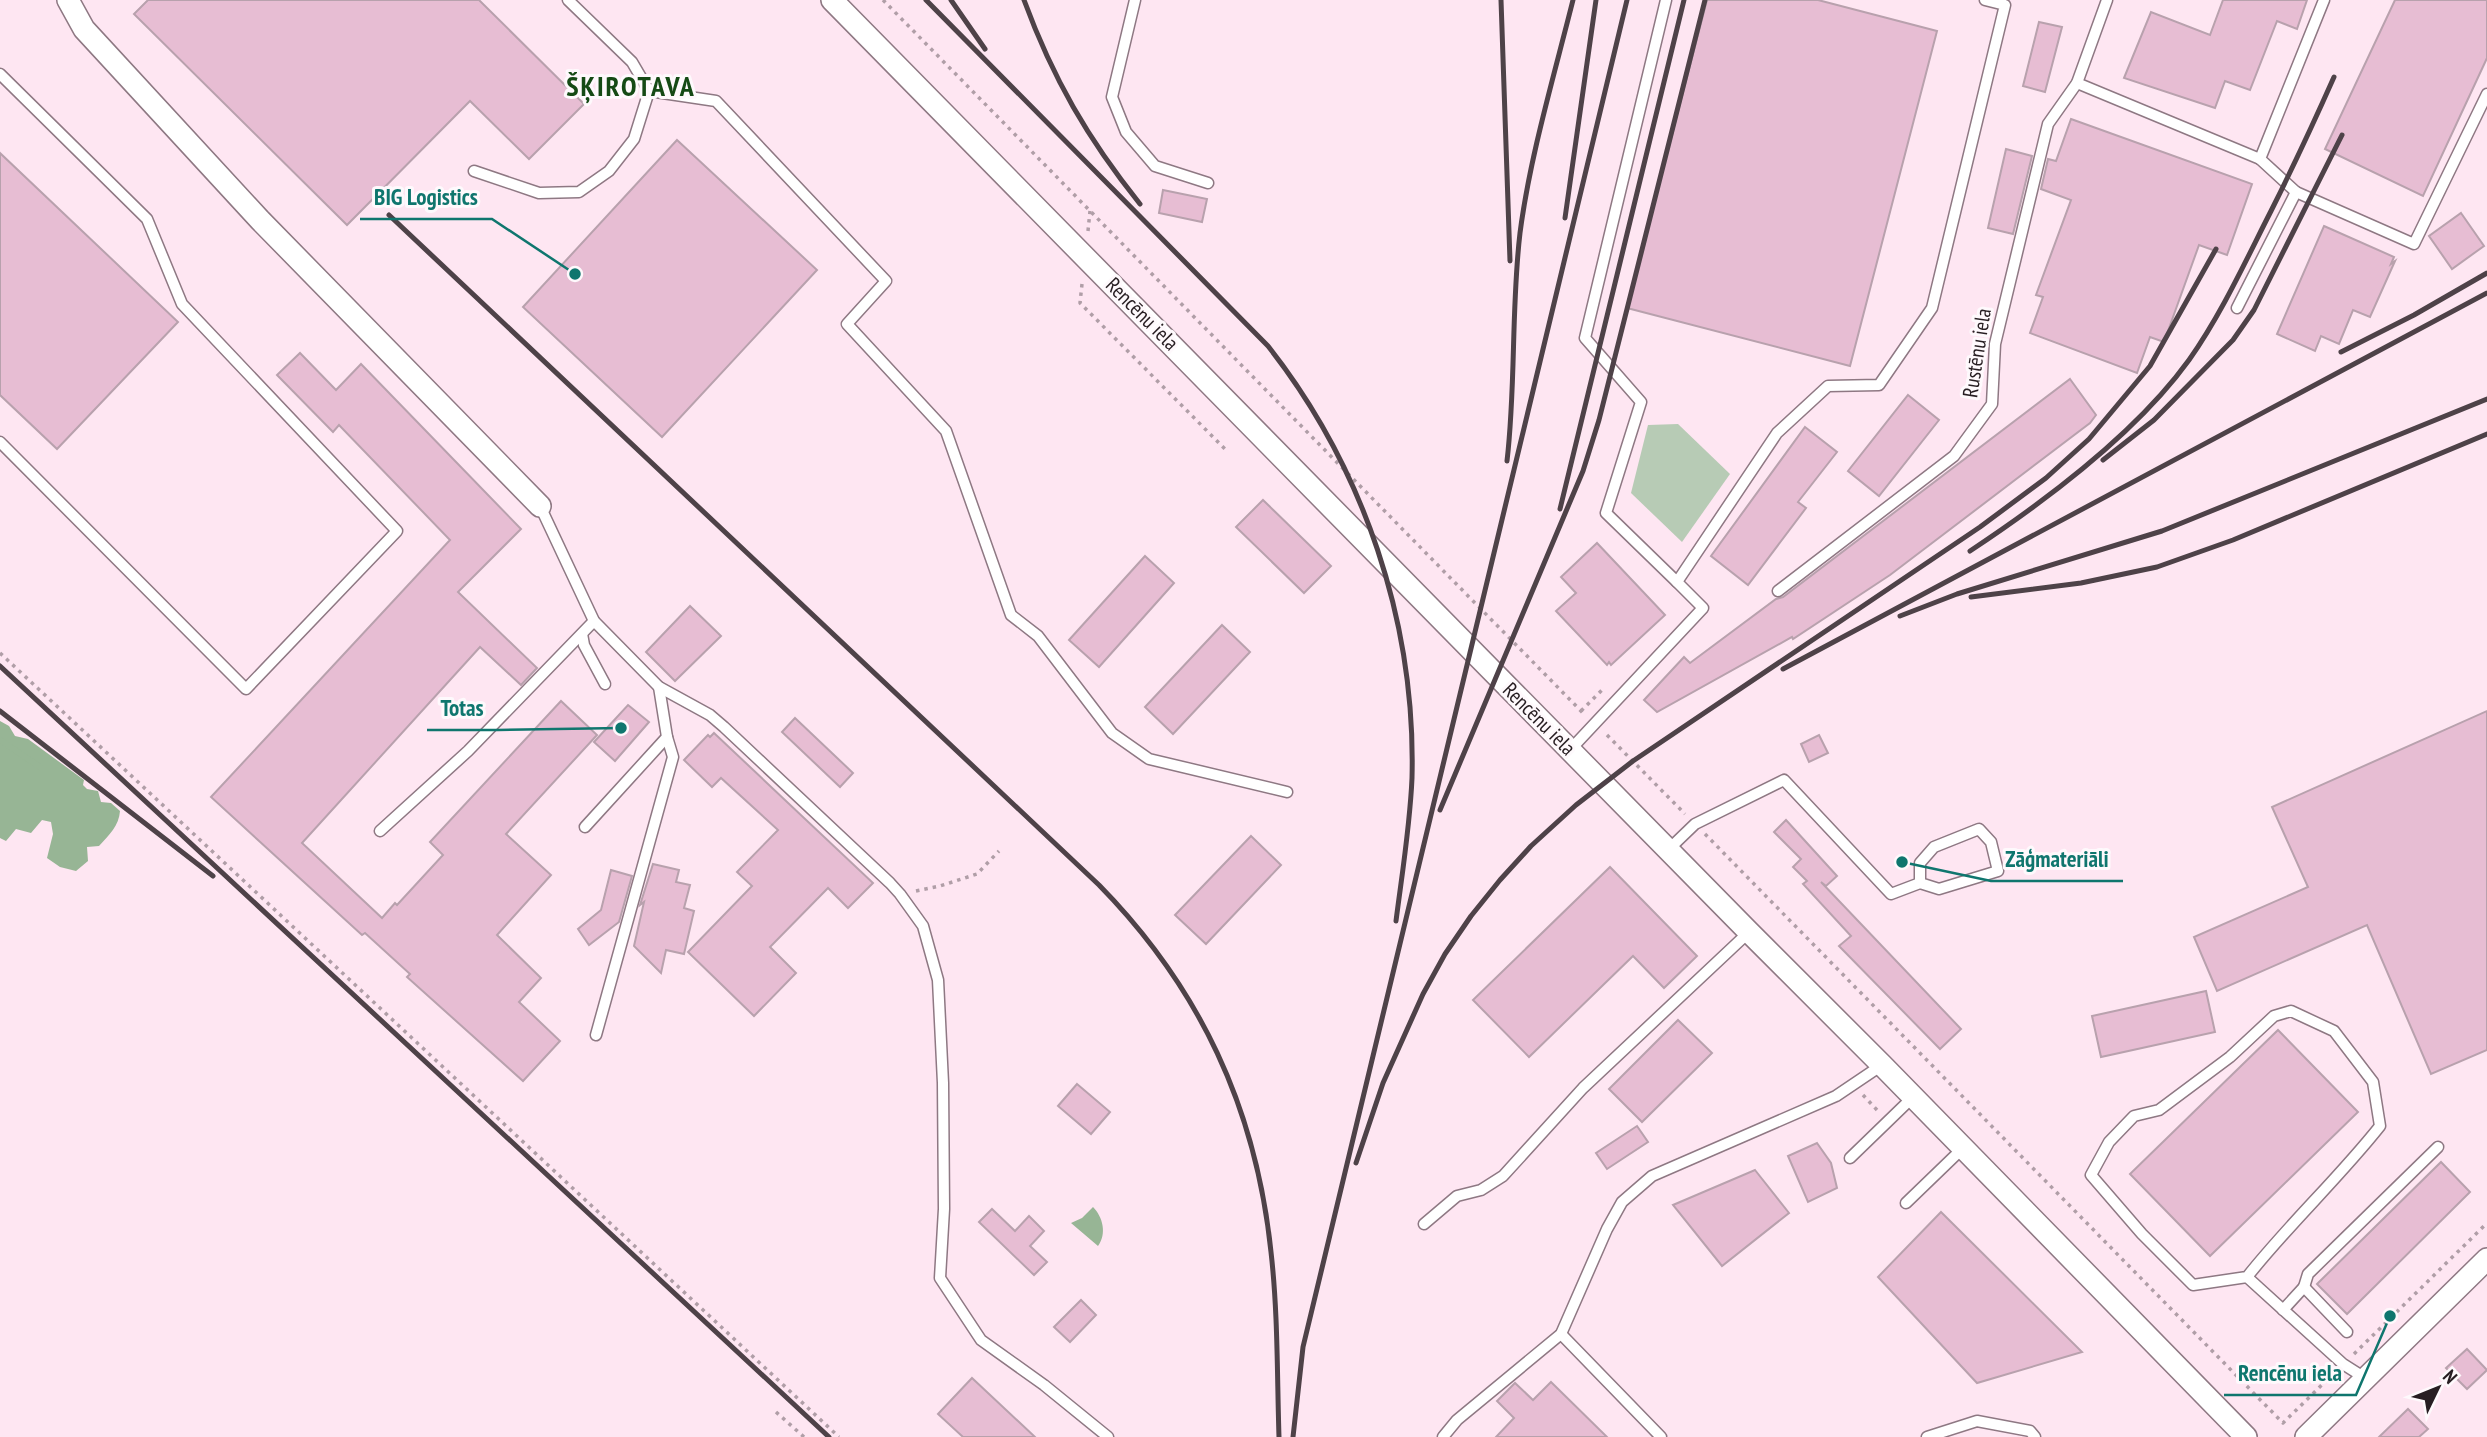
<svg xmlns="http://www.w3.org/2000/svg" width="2487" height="1437" font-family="'PT Sans Narrow',sans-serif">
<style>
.green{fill:#b7cbb5}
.forest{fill:#97b595}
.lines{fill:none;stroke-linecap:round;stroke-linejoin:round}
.stream{stroke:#97b595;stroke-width:6}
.building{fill:#e7bdd3;stroke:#b8a1ad;stroke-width:2}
.service-casing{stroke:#8e7883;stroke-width:13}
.minor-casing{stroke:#8e7883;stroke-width:24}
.path{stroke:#b09ea7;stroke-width:3.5;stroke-dasharray:3.5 5;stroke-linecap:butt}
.service{stroke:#fff;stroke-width:10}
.minor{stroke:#fff;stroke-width:21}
.rail{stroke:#4e4248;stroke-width:5}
.labels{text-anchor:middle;stroke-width:6;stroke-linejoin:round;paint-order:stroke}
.street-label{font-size:21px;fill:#271e22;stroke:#fef9fc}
.district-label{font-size:28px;font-weight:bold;letter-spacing:2px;fill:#154a15;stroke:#fef9fc}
.leader{fill:none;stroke:#0f766e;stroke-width:2.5}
.callout-dot{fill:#0f766e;stroke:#fef9fc;stroke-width:2.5}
.callout-label{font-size:23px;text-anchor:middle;font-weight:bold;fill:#0f766e;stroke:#fef9fc;stroke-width:6;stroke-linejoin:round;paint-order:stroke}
</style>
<rect width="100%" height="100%" fill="#fee6f2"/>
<path class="green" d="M1678 424 1730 474 1682 542 1631 493 1648 425Z"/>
<g class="forest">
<path d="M0 721 9 726 15 736 28 739 84 780 83 785 87 789 98 791 101 802 111 803 120 811C119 826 109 835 99 846L87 847 88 861 76 871 60 867 47 858 53 834 51 822 42 820 31 833 16 829 6 841 0 838Z"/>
<path d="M1093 1207C1103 1217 1107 1234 1098 1246L1071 1223 1082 1218Z"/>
</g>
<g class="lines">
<path class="stream" d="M0 740 40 767"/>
</g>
<g class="building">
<path d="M148 0H479L584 104 529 159 470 101 347 225 134 14Z"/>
<path d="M1707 0H1818L1937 31 1850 366 1627 308Z"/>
<path d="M2223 0H2307L2297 29 2277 21 2250 90 2225 81 2215 108 2124 78 2151 12 2210 35Z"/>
<path d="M2395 0H2487V58L2423 196 2325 149Z"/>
<path d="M2039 22 2062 27 2045 92 2023 86Z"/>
<path d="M2071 119 2252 184 2227 255 2199 245 2164 342 2150 337 2137 373 2030 333 2043 297 2036 295 2071 200 2041 189 2048 159 2056 161Z"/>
<path d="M677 140 817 270 662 437 523 307Z"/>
<path d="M2006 149 2032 156 2013 234 1988 228Z"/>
<path d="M0 153 178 322 57 449 0 395Z"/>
<path d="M1163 190 1207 199 1202 222 1159 213Z"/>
<path d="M2461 213 2484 246 2452 269 2429 236Z"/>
<path d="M2324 226 2394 257 2391 264 2395 261 2370 317 2353 310 2339 344 2321 336 2315 351 2277 334Z"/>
<path d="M300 353 336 390 361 364 521 529 458 592 537 668 521 685 480 647 302 843 382 918 395 903 397 905 443 855 430 842 561 701 597 735 506 834 551 875 497 935 541 978 519 1002 560 1041 523 1081 407 977 410 974 365 933 362 935 211 797 450 540 339 425 333 432 277 375Z"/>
<path d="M2070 379 2096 415 2090 423 1890 575 1793 639 1792 637 1657 712 1644 700 1684 657 1690 663 1776 599 1783 597Z"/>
<path d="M1908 395 1939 420 1879 496 1848 471Z"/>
<path d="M1805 427 1837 452 1798 502 1806 508 1748 585 1711 556Z"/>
<path d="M1263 500 1331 566 1304 593 1236 527Z"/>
<path d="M1597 543 1665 615 1611 665 1609 662 1607 665 1556 611 1576 593 1561 577Z"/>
<path d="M1145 556 1174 583 1099 667 1069 640Z"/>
<path d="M690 606 721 636 675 681 646 652Z"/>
<path d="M1222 625 1250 652 1173 734 1145 707Z"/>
<path d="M628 705 649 722 615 761 594 742Z"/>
<path d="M2487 711V1050L2431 1074 2367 925 2217 991 2194 937 2308 887 2272 807Z"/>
<path d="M795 718 853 773 840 787 782 732Z"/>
<path d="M714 733 873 883 848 908 828 888 770 947 796 973 754 1016 688 952 752 886 737 872 778 830 721 778 712 787 684 760 708 735 710 737Z"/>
<path d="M1819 735 1828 753 1809 762 1801 744Z"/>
<path d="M1786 820 1837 876 1826 886 1821 882 1961 1029 1940 1049 1839 946 1851 936 1803 884 1807 881 1793 867 1801 859 1774 832Z"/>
<path d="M1251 836 1281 865 1206 944 1175 915Z"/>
<path d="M653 864 679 870 676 882 690 885 684 908 694 911 684 954 666 950 661 973 634 946 644 902 640 905Z"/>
<path d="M1610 867 1697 956 1664 988 1633 956 1529 1057 1473 1000Z"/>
<path d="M611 870 632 876 619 922 589 945 578 929 601 910Z"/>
<path d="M2206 991 2215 1032 2101 1057 2092 1016Z"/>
<path d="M1678 1020 1712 1053 1642 1122 1609 1089Z"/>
<path d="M2278 1030 2358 1112 2210 1256 2130 1174Z"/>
<path d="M1077 1084 1110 1112 1091 1134 1058 1106Z"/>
<path d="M1637 1126 1648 1142 1607 1169 1596 1153Z"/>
<path d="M1817 1143 1831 1163 1837 1188 1808 1202 1788 1156Z"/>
<path d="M2441 1162 2470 1192 2347 1314 2317 1284Z"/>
<path d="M1755 1170 1789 1213 1722 1266 1673 1205Z"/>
<path d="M992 1209 1015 1231 1029 1216 1044 1231 1030 1246 1047 1262 1034 1275 979 1222Z"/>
<path d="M1941 1212 2082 1352 1977 1383 1878 1277Z"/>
<path d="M1081 1300 1096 1315 1070 1342 1054 1327Z"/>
<path d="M2467 1349 2487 1370 2467 1389 2446 1368Z"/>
<path d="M972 1378 1035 1437H963L938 1414Z"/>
<path d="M1551 1382 1607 1437H1496L1514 1418 1497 1401 1515 1383 1533 1400Z"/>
<path d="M2408 1409 2428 1429 2419 1437H2379Z"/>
</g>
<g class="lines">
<defs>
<g id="service">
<path d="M1135 0 1112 97 1126 132 1155 166 1208 183"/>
<path d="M1666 0 1585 338 1641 402 1606 513 1677 582"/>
<path d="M0 74 147 219 182 304 397 531 246 689 0 442"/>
<path d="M2077 83 2260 159"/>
<path d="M649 91 716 101 886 281 847 324 946 431 1011 615 1038 636 1112 733 1149 759 1287 792"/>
<path d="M474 171 539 193 579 192 609 171 634 139 649 91 632 62 568 0"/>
<path d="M2296 192 2260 159 2324 0"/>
<path d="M2237 308 2296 192 2414 244 2487 94"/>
<path d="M540 506 594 621 659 687 710 715 724 727 890 883 900 894 923 926 938 980 943 1083 944 1209 940 1278 981 1340 1044 1385 1108 1437"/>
<path d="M1778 591 1954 456 1992 404 1995 344 2048 124 2077 83 2107 0"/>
<path d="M582 634 584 645 605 684"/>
<path d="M1570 750 1703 608 1677 582 1777 433 1828 386 1879 385 1932 308 2005 5 1985 0"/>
<path d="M585 827 667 737 659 687"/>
<path d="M380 831 468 751 594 621"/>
<path d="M1668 850 1695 824 1784 780 1891 894 1920 883 1939 889 1998 871 1991 842 1979 829 1934 847 1920 863V883"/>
<path d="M596 1035 673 757 667 737"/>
<path d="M1850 1158 1913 1097"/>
<path d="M1906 1203 1963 1148"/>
<path d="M1424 1224 1457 1196 1481 1190 1503 1176 1583 1088 1749 932"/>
<path d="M2247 1277C2289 1224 2338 1179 2380 1126L2373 1082 2334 1031 2291 1011 2274 1016 2230 1057 2159 1110 2134 1116 2109 1142 2091 1175 2142 1234 2193 1285 2247 1277 2343 1364 2365 1378"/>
<path d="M2304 1287 2308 1274 2438 1147"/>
<path d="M2283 1310 2304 1287 2347 1332"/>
<path d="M1561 1334 1661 1437"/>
<path d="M1443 1437 1457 1420 1561 1334 1607 1229 1622 1202 1652 1176 1836 1096 1882 1065"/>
<path d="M1927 1437 1977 1421 2030 1431 2035 1437"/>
</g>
<g id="minor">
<path d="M68 0 84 29 260 220 540 506"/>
<path d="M832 0 1749 932 1882 1065 2246 1437"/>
<path d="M2306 1437 2487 1259"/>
</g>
</defs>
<use href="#service" class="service-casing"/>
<use href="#minor" class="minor-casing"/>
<g class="path">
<path d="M883 0 1583 713"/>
<path d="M1088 231 1090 211"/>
<path d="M1082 284 1080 303 1225 449"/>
<path d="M0 653 839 1437"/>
<path d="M1581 711 1604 688"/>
<path d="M1607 735 1685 814"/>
<path d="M1705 834 2283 1423 2333 1374"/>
<path d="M916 891 940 886 977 874 999 851"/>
<path d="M1863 1095 1877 1110"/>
<path d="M2354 1354 2487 1223"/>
<path d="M776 1412 804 1437"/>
</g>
<use href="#service" class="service"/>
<use href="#minor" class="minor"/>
<g class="rail">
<path d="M926 0 1268 346C1364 468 1416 623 1412 778 1410 826 1402 874 1396 921"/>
<path d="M951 0 985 49"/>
<path d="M1024 0C1053 79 1088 139 1140 204"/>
<path d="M1501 0 1510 261"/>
<path d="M389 215 1099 885C1200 988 1256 1108 1271 1252 1278 1313 1277 1375 1279 1437"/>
<path d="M1565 218 1596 0"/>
<path d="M2341 352 2414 315 2487 273"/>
<path d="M2103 460 2154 420 2233 340 2254 310 2342 135"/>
<path d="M1507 461C1516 385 1511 309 1520 233 1530 156 1554 76 1573 0"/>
<path d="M1560 509 1684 0"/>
<path d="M1970 551C2044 502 2137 432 2189 360 2222 313 2245 262 2271 211 2293 167 2314 122 2334 77"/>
<path d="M1971 597 2081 583 2157 567 2233 540 2487 434"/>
<path d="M1900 616 1957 594 2162 531 2487 399"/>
<path d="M0 666 829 1437"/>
<path d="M1783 669 2487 293"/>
<path d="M0 711 213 876"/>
<path d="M1440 810 1583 471 1599 420 1705 0"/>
<path d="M1356 1163 1383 1083 1423 994 1445 954 1471 916 1500 880 1531 846 1576 805 1633 761 1980 527 2046 478 2089 439 2150 366 2216 249"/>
<path d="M1293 1437 1303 1347 1627 0"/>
</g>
</g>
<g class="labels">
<g class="street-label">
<text transform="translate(1142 314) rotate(45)" y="7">Rencēnu iela</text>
<text transform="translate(1977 353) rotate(-81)" y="7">Rustēnu iela</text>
<text transform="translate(1539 719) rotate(45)" y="7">Rencēnu iela</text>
</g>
<g class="district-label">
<text x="631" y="96">ŠĶIROTAVA</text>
</g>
</g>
<path class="leader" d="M575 274L492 219H360M621 728L498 730H427M1902 862L1991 881H2123M2390 1316L2356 1395H2224"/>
<g class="callout-dot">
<circle cx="575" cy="274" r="7"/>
<circle cx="621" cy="728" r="7"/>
<circle cx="1902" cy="862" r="7"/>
<circle cx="2390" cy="1316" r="7"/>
</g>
<g class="callout-label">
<text x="426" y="205">BIG Logistics</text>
<text x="462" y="716">Totas</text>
<text x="2057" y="867">Zāģmateriāli</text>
<text x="2290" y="1381">Rencēnu iela</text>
</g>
<g transform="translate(2438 1388) rotate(47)" stroke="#fef9fc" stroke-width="5" paint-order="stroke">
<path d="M0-5L12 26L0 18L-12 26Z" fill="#271e22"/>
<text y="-10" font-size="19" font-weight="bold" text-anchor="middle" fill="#271e22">N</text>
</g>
</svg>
